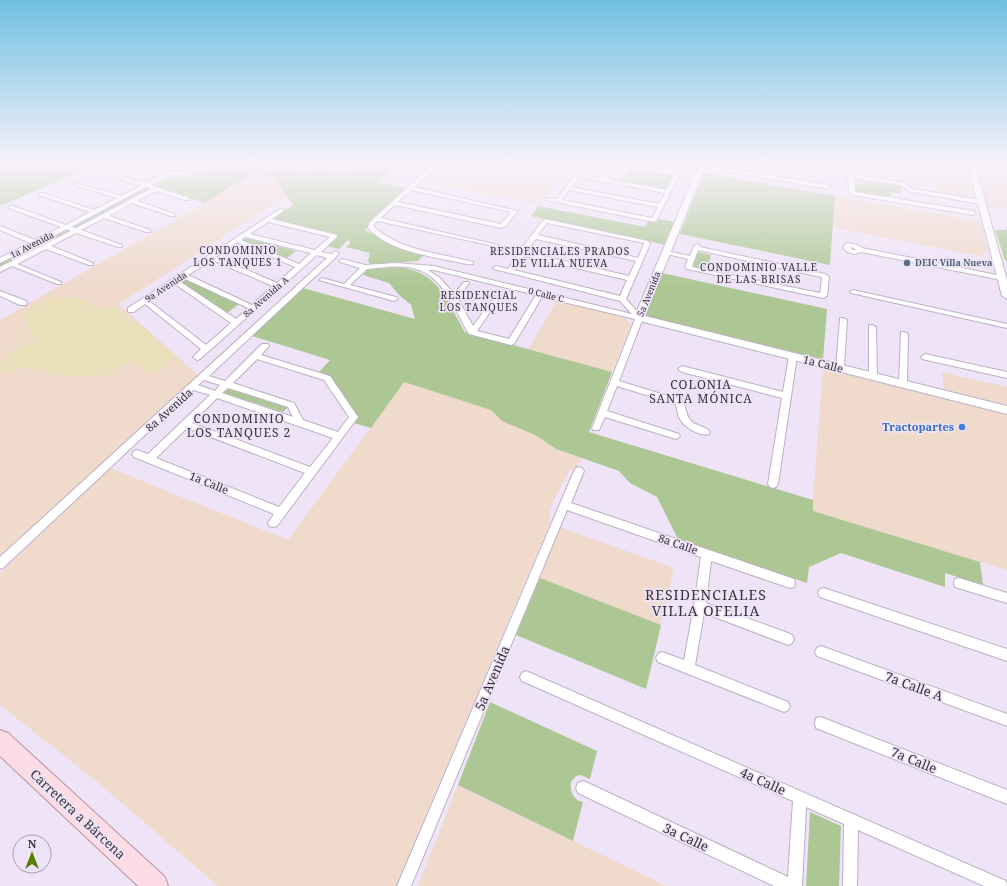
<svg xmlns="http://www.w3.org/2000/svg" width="1007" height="886" font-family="'Noto Serif',serif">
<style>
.industrial{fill:#efdacc}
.green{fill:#acc794}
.sand{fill:#e9dfba}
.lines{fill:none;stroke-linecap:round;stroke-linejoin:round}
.minor-casing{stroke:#bbb0c3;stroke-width:2}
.tertiary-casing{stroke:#bbb0c3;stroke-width:2}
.primary-casing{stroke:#b6929d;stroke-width:2}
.minor{fill:#fff;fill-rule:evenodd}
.tertiary{fill:#fff;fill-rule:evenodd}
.primary{fill:#fddde5;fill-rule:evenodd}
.service-dot{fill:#5c6f8a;stroke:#efe3f7;stroke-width:1.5}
.shop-dot{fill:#3f7fe0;stroke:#efe3f7;stroke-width:1.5}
.labels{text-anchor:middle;stroke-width:3.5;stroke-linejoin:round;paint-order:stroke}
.far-street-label{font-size:9px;fill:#363239;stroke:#efe3f7}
.far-service-label{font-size:9px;font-weight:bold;fill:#4e5e75;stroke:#efe3f7;text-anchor:start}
.far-neighbourhood-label{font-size:10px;letter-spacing:1px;fill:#363239;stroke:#efe3f7}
.street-label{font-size:11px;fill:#363239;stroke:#efe3f7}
.shop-label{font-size:11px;font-weight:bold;fill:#366cbe;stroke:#efe3f7;text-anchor:end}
.neighbourhood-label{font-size:12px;letter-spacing:1px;fill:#363239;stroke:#efe3f7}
.near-street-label{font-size:13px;fill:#363239;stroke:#efe3f7}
.near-neighbourhood-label{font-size:14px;letter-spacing:1px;fill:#363239;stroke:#efe3f7}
</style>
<rect width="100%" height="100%" fill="#efe3f7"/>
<g class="industrial">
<path d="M266 162H358L346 171 313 165 308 170Z"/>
<path d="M443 162H570L539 205 421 181Z"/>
<path d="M646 162H700L697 171Z"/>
<path d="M837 162H964L967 163 977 199 938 193 936 184 836 167Z"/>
<path d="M975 165 1007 170V210L987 207Z"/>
<path d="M257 171 276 180 288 195 119 304 199 376 0 556V320L207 202Z"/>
<path d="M835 196 980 221 988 252H983L984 257 831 227Z"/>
<path d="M557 300 625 318 631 325 612 372 528 350Z"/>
<path d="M823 368 1007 414V570L812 511Z"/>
<path d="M942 372 1007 387V407L944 391Z"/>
<path d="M404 382 491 410 502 421 535 435 556 449 581 458 575 471 570 469 550 508V523L396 886H218L101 785 0 705V573L110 468 288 540Z"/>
<path d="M559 527 674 568 661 625 540 578Z"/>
<path d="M458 785 666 886H418Z"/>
</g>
<g class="green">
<path d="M0 162H105L0 206Z"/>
<path d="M184 162H266L308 170 313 165 346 171 358 162H400L378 182 407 188 369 223 365 230 391 244 426 253 418 261 370 265 368 260 370 253 346 247 350 244 349 239 339 249 327 246 338 235 273 219 293 205 276 180 257 171 205 203 152 186 180 173 191 176 210 166Z"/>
<path d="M630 167 673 175 666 190 621 181Z"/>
<path d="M704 173 835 196 830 265 680 234Z"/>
<path d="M864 179 867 182 892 186V184L901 185 902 194 891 192V197L854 191V183L864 185Z"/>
<path d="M147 186 155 189 0 270V261Z"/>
<path d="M538 206 645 227 648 221 657 223 658 219 674 222 666 245 531 216Z"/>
<path d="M1006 227H1007V261L1005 260 995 230H1007Z"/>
<path d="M246 238 296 251 287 258 242 240Z"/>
<path d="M697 252 711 255 707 269 692 266Z"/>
<path d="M398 267C439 271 447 302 465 332L612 372 589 432 813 500V511L980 562 983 585 945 573V587L841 553 809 567 807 583 678 539 657 497 630 483 619 471 556 449 535 435 502 421 491 410 404 382 371 428 354 423 358 417 331 377 319 372 330 360 252 336 303 288 415 319 411 305 399 295 389 283 363 275 367 270Z"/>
<path d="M662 273 827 309 823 359 647 317 645 313Z"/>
<path d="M184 278 239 304 227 313 180 281Z"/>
<path d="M229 387 288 407 283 412 224 393Z"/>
<path d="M540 578 661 625 646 689 516 635Z"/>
<path d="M490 702 597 751 590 779 580 775 576 776 571 782C570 792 573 800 583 802L573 841 458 785Z"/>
<path d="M810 812 841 826 839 886H806Z"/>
</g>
<path class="sand" d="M62 297 81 299 96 307 116 306 125 318 144 329 173 355 169 366 163 370 151 372 145 371 134 363 124 364 107 376H65L36 369 24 368 0 374C0 371 0 367 0 364 3 354 27 341 37 339L30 333 23 314 24 312 43 301Z"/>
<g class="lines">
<defs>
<g id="minor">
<path d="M129 162H138L170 171 194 173V175L192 176 171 175 151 185 189 198V200H185L156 191 137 201 175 214V216H171L132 203 109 216 150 230V232H146L104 218 81 230 122 245V247H118L76 233 51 246 93 263V265H89L46 249 17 264 61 282V284H57L12 266 0 272V267L71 231 67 229 0 263V258L30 243 0 230V226L35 240 61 227 9 208V206H13L66 225 90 212 39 195V193H43L94 210 117 198 69 183V181L121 196 141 186 97 171V169L145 183 165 173ZM146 187 151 189 76 228 71 227Z"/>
<path d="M435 162H441L414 187 518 211 506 226 501 228 395 205 381 218 498 245V247L378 221 374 224V227C402 251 439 253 473 262V264C467 265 459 262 452 261 424 255 388 250 368 228L369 223ZM411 190 511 212 501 224 398 202Z"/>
<path d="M584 162H590L581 174 603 178 612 164 605 162H618L677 172 700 178 697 180 679 176 656 221 654 222 546 200V198L557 199ZM616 165 674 175 666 190 608 179ZM579 177 665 193 659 204 571 187ZM569 190 658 207 652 218 562 200Z"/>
<path d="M760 162H773L832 173 829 175Z"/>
<path d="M967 162H981L1007 166V170Z"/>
<path d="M703 164 828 185 831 187 828 189 701 167 700 166Z"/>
<path d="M844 173 902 182 913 189 981 200 984 202 981 204 911 192 900 185 854 178 855 192 973 211 976 213 973 215 852 195 849 193 848 177 841 175Z"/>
<path d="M280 209 285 210 272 219 337 235V237L321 252 331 254 336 251 339 253 335 258 209 376 225 381 262 344H268L269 346 261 355 330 376 358 417 277 526 273 527 269 526 268 523 274 514 134 457 132 454 134 451 137 450 148 454 210 395 193 390 4 567 0 569V557L327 258 317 255 200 359 197 360 193 357 201 349 145 304 134 312H128V308ZM268 222 330 237 315 250 250 234ZM245 237 311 253 299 264 241 240ZM237 242 295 267 277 283 216 257ZM212 260 273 286 252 305 188 275ZM183 278 248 308 236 319 179 281ZM175 284 231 323 206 345 149 301ZM257 359 324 380 349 417 338 432 303 420 294 403 233 383ZM204 380 220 385 215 391 198 385ZM228 388 288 407 293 417 222 393ZM217 398 333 438 310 467 192 423ZM187 428 305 473 279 507 156 458Z"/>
<path d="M545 219 648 241 650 244 626 299 643 318 619 381 681 400C687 406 685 415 691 421 696 426 706 426 710 432L709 434C700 437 684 427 680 419 677 414 678 408 675 404L617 386 607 411 679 434 680 436 676 439 605 417 599 430H593L592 428 635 319 542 297 514 344 511 345 469 334C456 312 443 276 416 269 401 264 382 268 367 269L350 285 396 297 398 299 394 301 319 280 322 278 344 284 360 268 340 262 339 261 342 259 365 265 395 263 434 266 632 314 620 301 494 269 493 268 496 266 508 269 519 252 543 220ZM547 223 644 243V244L638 258 538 235ZM536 239 636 261 629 276 526 252ZM524 256 627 280 620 296 514 270ZM428 270H434L536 295 509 339 477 331 503 293 502 292H498L473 326 458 299 469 283 468 282H464L454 294 440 278Z"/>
<path d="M847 243 858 245 862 248 1002 276 1005 278 1002 280 861 252C854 255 848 254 843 248L845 244ZM849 247 854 248 856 250H853Z"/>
<path d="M697 244 699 245 700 247 825 274 829 277 827 296 823 298 687 269 685 267 688 259 663 253 666 251 690 256 694 246ZM698 250 821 277 822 278 820 293 692 267Z"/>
<path d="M853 290 1007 324V328L851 293 850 292Z"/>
<path d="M0 291 26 301 27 303 26 305H20L0 296Z"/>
<path d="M840 318H843L847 320 844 368 840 371 836 368Z"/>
<path d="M869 325H872L876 327 877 377 873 380 869 377Z"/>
<path d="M901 332H904L908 334 907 384 903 387 899 384Z"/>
<path d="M793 353 797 356 778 484 776 487 773 488 770 487 768 484 782 398 682 372 678 369 682 366 783 392 789 356Z"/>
<path d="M925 354 1007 372V378L922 359 921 357Z"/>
<path d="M579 467 582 468 584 471 571 503 794 579 795 583 794 587 790 588 711 561 706 603 788 633 792 635 794 639 792 643 788 645 704 613 695 665 788 702 790 706 788 710 784 712 658 662 656 658 658 654 662 652 684 660 694 606 701 557 567 510 411 886H397L574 471 576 468Z"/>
<path d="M959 578 1007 593V603L955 587 954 583 955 579Z"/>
<path d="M824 588 1007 649V661L820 597 818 593 820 589Z"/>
<path d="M821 646 1007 714V726L817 656 815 652 817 648Z"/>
<path d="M526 671 1006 881 1007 886H984L858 830 857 886H843L844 824 806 807 802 886H774L578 793 576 788 578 783 583 781 588 783 788 877 793 801 522 681 520 677 522 673Z"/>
<path d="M821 717 1007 790V804L816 728 815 723 816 718Z"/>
</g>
<g id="tertiary">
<path d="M700 162H707L645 316 1007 406V414L636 320 634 318Z"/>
<path d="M967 162H974L1007 280V299L1002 296Z"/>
</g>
<path id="primary" d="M0 730 8 733 165 877 168 886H138L0 756Z"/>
</defs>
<use href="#minor" class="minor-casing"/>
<use href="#tertiary" class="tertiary-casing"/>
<use href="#primary" class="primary-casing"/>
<use href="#minor" class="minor"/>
<use href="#tertiary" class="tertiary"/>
<use href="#primary" class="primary"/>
</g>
<linearGradient id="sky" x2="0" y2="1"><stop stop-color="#6fc0e2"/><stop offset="0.57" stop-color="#f8f2fb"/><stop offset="1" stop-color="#f8f2fb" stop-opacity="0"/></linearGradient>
<rect width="1007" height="286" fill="url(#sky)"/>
<circle class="service-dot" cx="907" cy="263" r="4"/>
<circle class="shop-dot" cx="962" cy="427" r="4"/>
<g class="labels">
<g class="far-street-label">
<text transform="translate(32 245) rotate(-27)" y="3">1a Avenida</text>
<text transform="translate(166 287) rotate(-33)" y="3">9a Avenida</text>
<text transform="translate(649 294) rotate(-68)" y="3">5a Avenida</text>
<text transform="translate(546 295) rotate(14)" y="3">0 Calle C</text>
<text transform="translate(266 297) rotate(-41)" y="3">8a Avenida A</text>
</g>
<g class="far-service-label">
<text x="915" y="266">DEIC Villa Nueva</text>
</g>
<g class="far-neighbourhood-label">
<text x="238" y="254">CONDOMINIO<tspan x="238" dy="12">LOS TANQUES 1</tspan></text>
<text x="560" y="255">RESIDENCIALES PRADOS<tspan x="560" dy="12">DE VILLA NUEVA</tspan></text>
<text x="759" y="271">CONDOMINIO VALLE<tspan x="759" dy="12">DE LAS BRISAS</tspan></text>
<text x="479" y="299">RESIDENCIAL<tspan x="479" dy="12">LOS TANQUES</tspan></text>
</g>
<g class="street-label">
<text transform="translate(823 364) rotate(14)" y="4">1a Calle</text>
<text transform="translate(169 410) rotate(-42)" y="4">8a Avenida</text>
<text transform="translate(209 483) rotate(22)" y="4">1a Calle</text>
<text transform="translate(678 544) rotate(19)" y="4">8a Calle</text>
</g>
<g class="shop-label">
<text x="954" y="431">Tractopartes</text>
</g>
<g class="neighbourhood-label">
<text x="701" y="389">COLONIA<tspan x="701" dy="14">SANTA MÓNICA</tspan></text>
<text x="239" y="423">CONDOMINIO<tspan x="239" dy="14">LOS TANQUES 2</tspan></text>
</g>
<g class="near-street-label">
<text transform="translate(492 678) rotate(-67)" y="5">5a Avenida</text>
<text transform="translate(914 686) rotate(20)" y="5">7a Calle A</text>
<text transform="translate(914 760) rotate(22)" y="5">7a Calle</text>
<text transform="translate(763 781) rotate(24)" y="5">4a Calle</text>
<text transform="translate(78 814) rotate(43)" y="5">Carretera a Bárcena</text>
<text transform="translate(686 837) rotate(25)" y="5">3a Calle</text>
</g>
<g class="near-neighbourhood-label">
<text x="706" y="600">RESIDENCIALES<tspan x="706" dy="16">VILLA OFELIA</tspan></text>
</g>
</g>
<g transform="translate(32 854)"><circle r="19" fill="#efe3f7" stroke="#a59cab"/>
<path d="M0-3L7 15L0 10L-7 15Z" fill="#588000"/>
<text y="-6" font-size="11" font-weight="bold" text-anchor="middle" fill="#363239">N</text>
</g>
</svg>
